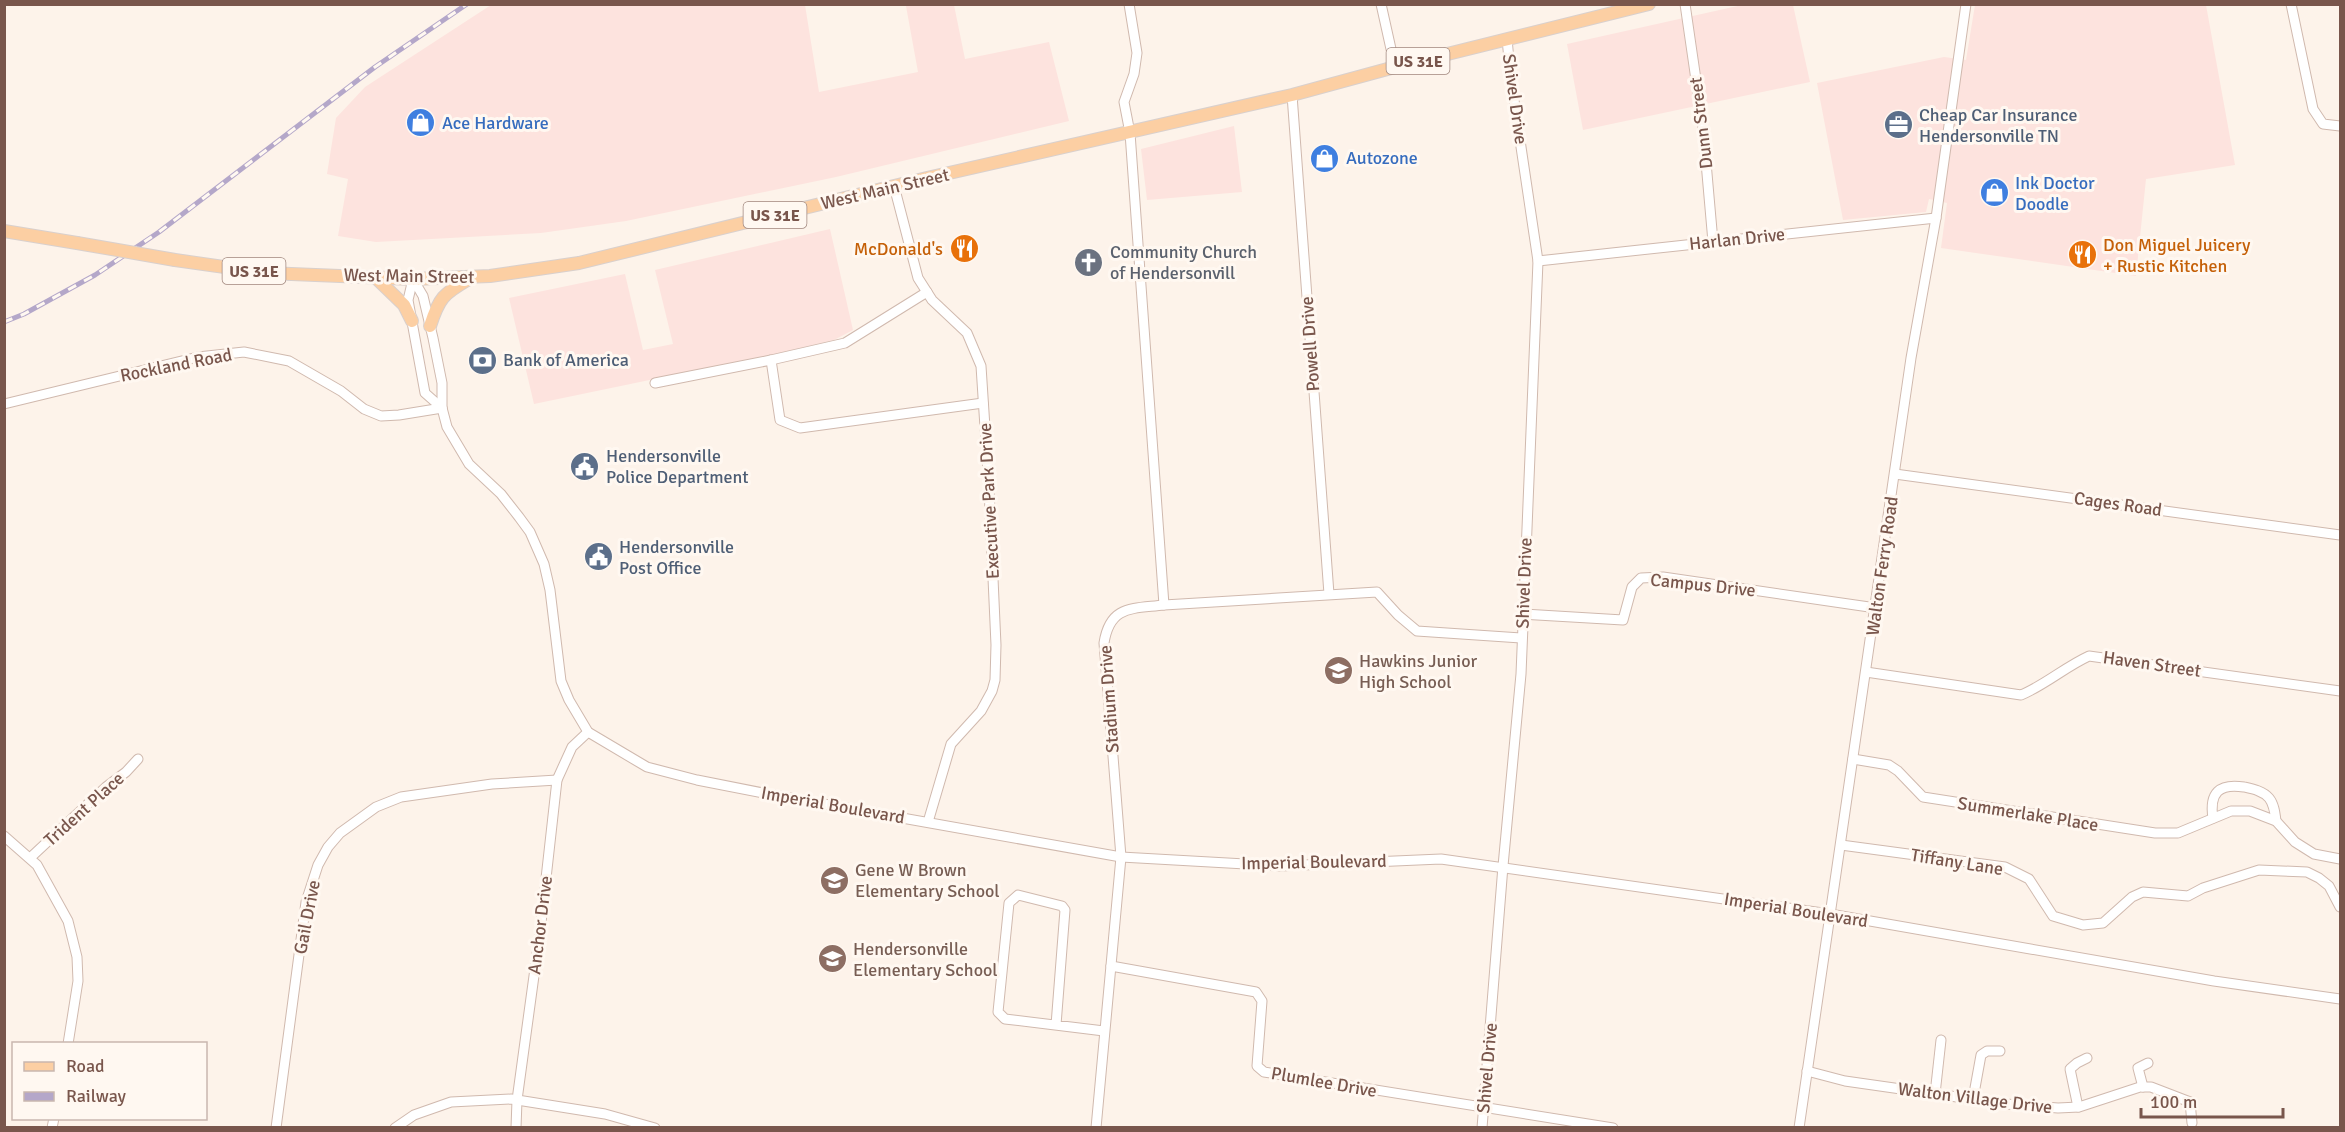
<svg xmlns="http://www.w3.org/2000/svg" width="2345" height="1132" font-family="Signika,sans-serif">
<style>
.commercial{fill:#fde3de}
.lines{fill:none;stroke-linecap:round;stroke-linejoin:round}
.minor-casing{stroke:#d0b9ae;stroke-width:11}
.major-casing{stroke:#d9d0cd;stroke-width:14}
.minor{stroke:#fff;stroke-width:9}
.major{stroke:#fccfa3;stroke-width:12}
.rail-casing{stroke:#b4a7c9;stroke-width:5}
.rail{stroke:#fff8f1;stroke-width:3;stroke-dasharray:9;stroke-linecap:butt}
.major-bridge-casing{stroke:#d9d0cd;stroke-width:14;stroke-linecap:butt}
.major-bridge{stroke:#fccfa3;stroke-width:12}
.labels{text-anchor:middle;stroke-width:6;stroke-linejoin:round;paint-order:stroke}
.shield{fill:#fff8f1;stroke:#a1877e;stroke-width:1.5}
.shield-label{font-size:16px;font-weight:bold;fill:#79564c}
.street-label{font-size:18px;fill:#79564c;stroke:#fff8f1}
.service-label{font-size:18px;fill:#4e5e75;stroke:#fff8f1;text-anchor:start}
.shop-label{font-size:18px;fill:#366cbe;stroke:#fff8f1;text-anchor:start}
.food-label{font-size:18px;fill:#c56008;stroke:#fff8f1;text-anchor:start}
.worship-label{font-size:18px;fill:#5b616d;stroke:#fff8f1;text-anchor:start}
.education-label{font-size:18px;fill:#785e54;stroke:#fff8f1;text-anchor:start}
</style>
<rect width="100%" height="100%" fill="#fdf3ea"/>
<g class="commercial">
<path d="M916 4 954 5 965 59 1049 42 1069 121 836 177 626 221 541 233 376 242 338 236 348 179 327 174 336 118 365 87 491 5H805L819 92 918 72 906 6Z"/>
<path d="M1742 5H1793L1810 82 1583 130 1567 44Z"/>
<path d="M1975 5H2206L2235 165 2146 179 2136 276 1941 248 1947 203 1929 199 1926 212 1843 220 1817 83 1944 57 1966 60Z"/>
<path d="M1234 126 1242 192 1147 200 1141 149Z"/>
<path d="M830 229 853 330 834 340 780 353 534 404 509 298 625 274 643 350 673 344 655 270Z"/>
</g>
<g class="lines">
<defs>
<g id="minor">
<path d="M1129 4 1137 53 1134 74 1124 102 1130 133 1164 605"/>
<path d="M1381 4 1395 67"/>
<path d="M1685 4 1703 128 1713 242"/>
<path d="M2291 4 2313 109 2323 124 2340 126"/>
<path d="M1292 95 1329 594"/>
<path d="M894 186 918 278 932 300 967 333 981 366 989 489 996 645 995 680 992 691 981 711 951 744 928 822"/>
<path d="M1538 261 1936 218"/>
<path d="M413 279 423 296 433 338 442 383V408L447 427 469 464 501 494 519 517 530 532 544 564 550 590 561 681 569 700 588 732 647 767 697 780 773 795 1121 857 1280 866 1441 859 1830 914 2214 981 2340 999"/>
<path d="M413 279 408 300 425 393 442 408"/>
<path d="M771 360 780 420 800 428 983 403"/>
<path d="M655 383 771 360 845 343 927 292"/>
<path d="M4 404 198 357 244 352 289 361 341 391 364 409 381 416 399 415 442 408"/>
<path d="M1895 474 2340 535"/>
<path d="M1522 614 1623 620 1632 587 1641 578 1663 577 1876 608"/>
<path d="M1866 672 2021 695C2045 685 2065 667 2089 656L2340 691"/>
<path d="M1853 759 1889 765 1898 771 1923 797 2155 833H2178L2231 811H2250L2276 821 2295 842 2314 854 2340 859"/>
<path d="M2213 818C2209 793 2219 783 2244 787 2253 789 2263 791 2269 798 2274 804 2275 813 2276 821"/>
<path d="M4 836 37 865 68 921 77 957 78 981 68 1044"/>
<path d="M1841 845 2005 867 2029 879 2053 916 2083 925 2103 923 2132 897 2143 892 2188 896 2203 888 2259 870 2307 872 2319 878 2329 886 2340 907"/>
<path d="M30 858 106 787 126 772 138 759"/>
<path d="M1111 966 1256 992 1262 1001 1257 1066 1264 1072 1613 1128"/>
<path d="M1056 1025 1065 910 1062 906 1018 895 1009 903 998 1012 1005 1019 1104 1031"/>
<path d="M1807 1071 1845 1081 2006 1104 2058 1108 2079 1107 2140 1087H2151L2190 1102 2192 1123"/>
<path d="M2143 1087 2138 1068 2148 1063"/>
<path d="M1935 1094 1941 1040"/>
<path d="M1973 1099 1981 1055 1987 1051H2000"/>
<path d="M2078 1107 2070 1069 2077 1063 2087 1058"/>
<path d="M52 1128 54 1118"/>
<path d="M276 1128 306 902 318 865 328 847 340 833 376 807 401 797 492 784 557 780"/>
<path d="M395 1128 414 1115 451 1102 511 1099 605 1114 655 1128"/>
<path d="M516 1128 517 1100 540 932 557 780 572 747 588 732"/>
<path d="M1096 1128 1121 857 1104 643C1110 605 1132 609 1164 605L1377 592 1398 615 1417 631 1521 638"/>
<path d="M1482 1128 1503 866 1521 674 1538 261 1511 80 1507 39"/>
<path d="M1799 1128 1911 358 1936 218 1966 4"/>
</g>
<g id="major">
<path d="M4 231 77 243"/>
<path d="M175 260 267 273 413 279 490 276 579 263 927 178 1292 95 1395 67 1649 4"/>
<path d="M375 277 404 305 412 321"/>
<path d="M430 326C439 298 443 294 469 279"/>
</g>
</defs>
<use href="#minor" class="minor-casing"/>
<use href="#major" class="major-casing"/>
<use href="#minor" class="minor"/>
<use href="#major" class="major"/>
<defs>
<path id="rail" d="M4 322 24 314 95 275 159 232 375 67 467 4"/>
</defs>
<use href="#rail" class="rail-casing"/>
<use href="#rail" class="rail"/>
<defs>
<path id="major-bridge" d="M77 243 175 260"/>
</defs>
<use href="#major-bridge" class="major-bridge-casing"/>
<use href="#major-bridge" class="major-bridge"/>
</g>
<defs>
<symbol id="shop-disc" viewBox="-11 -11 22 22"><circle r="9.5" fill="#3f7fe0" stroke="#fff8f1"/><path d="M-5-2.5h2.3a2.7 3.5 0 0 1 5.4 0H5L5.5 6h-11ZM-1.5-2.5h3a1.5 2.3 0 0 0-3 0Z" fill="#fff"/></symbol>
<symbol id="office-disc" viewBox="-11 -11 22 22"><circle r="9.5" fill="#5c6f8a" stroke="#fff8f1"/><path d="M-6-3h4V-5.5h4V-3h4V5H-6ZM-1-4.5V-3h2v-1.5ZM-6 0V1H6V0Z" fill="#fff"/></symbol>
<symbol id="restaurant-disc" viewBox="-11 -11 22 22"><circle r="9.5" fill="#e8710a" stroke="#fff8f1"/><path d="M-5-6h1v4h1v-4h1v4h1v-4h1v5L-1.5 .5V6h-2V.5L-5-1ZM5-6V6H3V1.5H1.5Q1.5-4 5-6Z" fill="#fff"/></symbol>
<symbol id="church-disc" viewBox="-11 -11 22 22"><circle r="9.5" fill="#6b7280" stroke="#fff8f1"/><path d="M-1.2-6h2.4v3.5h3.3v2.4h-3.3V6h-2.4V-.1h-3.3v-2.4h3.3Z" fill="#fff"/></symbol>
<symbol id="bank-disc" viewBox="-11 -11 22 22"><circle r="9.5" fill="#5c6f8a" stroke="#fff8f1"/><path d="M-6-4H6V4H-6ZM0-2.3a2.3 2.3 0 1 0 0 4.6a2.3 2.3 0 1 0 0-4.6Z" fill="#fff"/></symbol>
<symbol id="civic-disc" viewBox="-11 -11 22 22"><circle r="9.5" fill="#5c6f8a" stroke="#fff8f1"/><path d="M-.6-6.5H3V-4.5H.6V-3L4-1V1h2V6H-6V1h2V-1L-.6-3ZM-1.2 2.5V6h2.4V2.5Z" fill="#fff"/></symbol>
<symbol id="school-disc" viewBox="-11 -11 22 22"><circle r="9.5" fill="#8d6e63" stroke="#fff8f1"/><path d="M0-5L7-2L0 1L-7-2ZM-4 1L0 2.5L4 1V4Q0 6-4 4Z" fill="#fff"/></symbol>
</defs>
<g fill-rule="evenodd">
<use href="#shop-disc" x="404" y="106" width="33" height="33"/>
<use href="#office-disc" x="1882" y="108" width="33" height="33"/>
<use href="#shop-disc" x="1308" y="142" width="33" height="33"/>
<use href="#shop-disc" x="1978" y="176" width="33" height="33"/>
<use href="#restaurant-disc" x="948" y="232" width="33" height="33"/>
<use href="#restaurant-disc" x="2066" y="238" width="33" height="33"/>
<use href="#church-disc" x="1072" y="246" width="33" height="33"/>
<use href="#bank-disc" x="466" y="344" width="33" height="33"/>
<use href="#civic-disc" x="568" y="450" width="33" height="33"/>
<use href="#civic-disc" x="582" y="540" width="33" height="33"/>
<use href="#school-disc" x="1322" y="654" width="33" height="33"/>
<use href="#school-disc" x="818" y="864" width="33" height="33"/>
<use href="#school-disc" x="816" y="942" width="33" height="33"/>
</g>
<g class="labels">
<g class="shield">
<rect x="1386.5" y="48" width="63" height="26" rx="4.5"/>
<rect x="743.5" y="202" width="63" height="26" rx="4.5"/>
<rect x="222.5" y="258" width="63" height="26" rx="4.5"/>
</g>
<g class="shield-label">
<text x="1418" y="67">US 31E</text>
<text x="775" y="221">US 31E</text>
<text x="254" y="277">US 31E</text>
</g>
<g class="street-label">
<text transform="translate(1515 99) rotate(82)" y="6">Shivel Drive</text>
<text transform="translate(1701 123) rotate(-97)" y="6">Dunn Street</text>
<text transform="translate(885 189) rotate(-13)" y="6">West Main Street</text>
<text transform="translate(1737 239) rotate(-6)" y="6">Harlan Drive</text>
<text transform="translate(409 276) rotate(1)" y="6">West Main Street</text>
<text transform="translate(1310 344) rotate(-94)" y="6">Powell Drive</text>
<text transform="translate(176 365) rotate(-11)" y="6">Rockland Road</text>
<text transform="translate(989 501) rotate(-93)" y="6">Executive Park Drive</text>
<text transform="translate(2118 504) rotate(8)" y="6">Cages Road</text>
<text transform="translate(1882 566) rotate(-82)" y="6">Walton Ferry Road</text>
<text transform="translate(1524 583) rotate(-88)" y="6">Shivel Drive</text>
<text transform="translate(1703 585) rotate(6)" y="6">Campus Drive</text>
<text transform="translate(2152 664) rotate(8)" y="6">Haven Street</text>
<text transform="translate(1109 699) rotate(-94)" y="6">Stadium Drive</text>
<text transform="translate(833 805) rotate(10)" y="6">Imperial Boulevard</text>
<text transform="translate(84 809) rotate(-42)" y="6">Trident Place</text>
<text transform="translate(2028 814) rotate(9)" y="6">Summerlake Place</text>
<text transform="translate(1314 862) rotate(-1)" y="6">Imperial Boulevard</text>
<text transform="translate(1957 862) rotate(9)" y="6">Tiffany Lane</text>
<text transform="translate(1796 910) rotate(9)" y="6">Imperial Boulevard</text>
<text transform="translate(307 917) rotate(-79)" y="6">Gail Drive</text>
<text transform="translate(540 925) rotate(-83)" y="6">Anchor Drive</text>
<text transform="translate(1487 1068) rotate(-85)" y="6">Shivel Drive</text>
<text transform="translate(1324 1082) rotate(10)" y="6">Plumlee Drive</text>
<text transform="translate(1975 1098) rotate(7)" y="6">Walton Village Drive</text>
</g>
<g class="service-label">
<text x="1919" y="121">Cheap Car Insurance<tspan x="1919" dy="21">Hendersonville TN</tspan></text>
<text x="503" y="366">Bank of America</text>
<text x="606" y="462">Hendersonville<tspan x="606" dy="21">Police Department</tspan></text>
<text x="619" y="553">Hendersonville<tspan x="619" dy="21">Post Office</tspan></text>
</g>
<g class="shop-label">
<text x="442" y="129">Ace Hardware</text>
<text x="1346" y="164">Autozone</text>
<text x="2015" y="189">Ink Doctor<tspan x="2015" dy="21">Doodle</tspan></text>
</g>
<g class="food-label">
<text x="2103" y="251">Don Miguel Juicery<tspan x="2103" dy="21">+ Rustic Kitchen</tspan></text>
<text x="943" y="255" text-anchor="end">McDonald's</text>
</g>
<g class="worship-label">
<text x="1110" y="258">Community Church<tspan x="1110" dy="21">of Hendersonvill</tspan></text>
</g>
<g class="education-label">
<text x="1359" y="667">Hawkins Junior<tspan x="1359" dy="21">High School</tspan></text>
<text x="855" y="876">Gene W Brown<tspan x="855" dy="21">Elementary School</tspan></text>
<text x="853" y="955">Hendersonville<tspan x="853" dy="21">Elementary School</tspan></text>
</g>
</g>
<rect width="2345" height="1132" fill="none" stroke="#79564c" stroke-width="12"/>
<rect x="12" y="1042" width="195" height="78" fill="#fff8f1" stroke="#c9b7af" stroke-width="1.5"/>
<rect x="24" y="1062" width="30" height="9" fill="#fccfa3" stroke="#c9b7af" stroke-width="1.5"/>
<text x="66" y="1072" font-size="18" fill="#79564c">Road</text>
<rect x="24" y="1092" width="30" height="9" fill="#b4a7c9" stroke="#c9b7af" stroke-width="1.5"/>
<text x="66" y="1102" font-size="18" fill="#79564c">Railway</text>
<path d="M2141 1108v9h142v-9" fill="none" stroke="#79564c" stroke-width="3"/>
<text x="2150" y="1108" font-size="18" fill="#79564c" stroke="#fff8f1" stroke-width="4.5" paint-order="stroke">100 m</text>
</svg>
